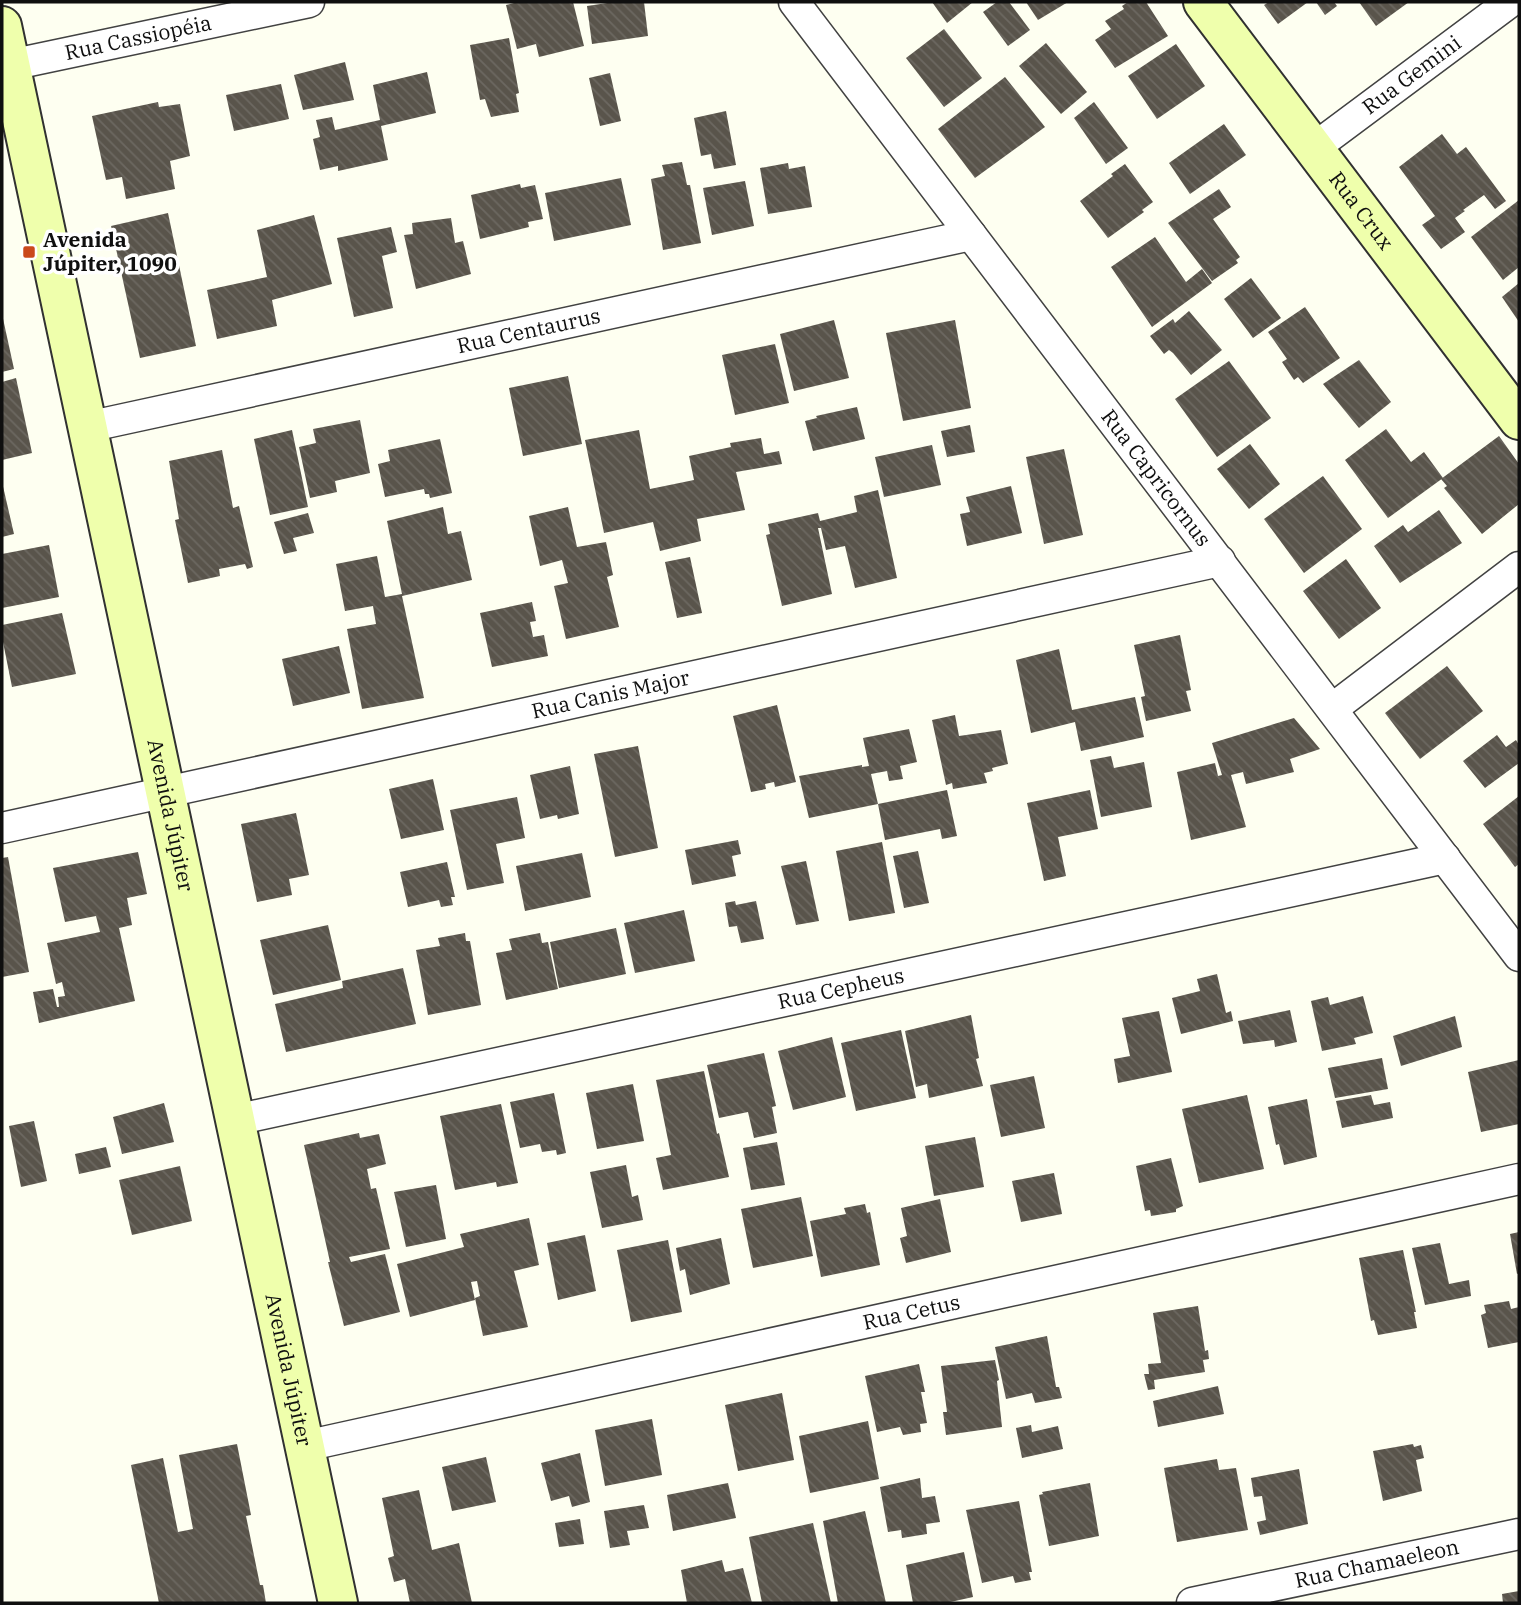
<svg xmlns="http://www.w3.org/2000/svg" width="1521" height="1605" font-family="'IBM Plex Serif',serif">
  <defs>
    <pattern id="building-back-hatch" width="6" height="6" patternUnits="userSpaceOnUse" patternTransform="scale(1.75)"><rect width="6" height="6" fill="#59544b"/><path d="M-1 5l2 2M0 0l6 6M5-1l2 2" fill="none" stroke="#6c6861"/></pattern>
  </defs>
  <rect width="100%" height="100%" fill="#fefff1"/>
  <g fill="url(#building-back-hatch)">
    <path d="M518,2H573L584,46L539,57L536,44L517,49L506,5Z"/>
    <path d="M614,2H644L648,36L592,44L587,6Z"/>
    <path d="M932,2H973L947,23Z"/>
    <path d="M997,2H1009L1030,30L1008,46L983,12Z"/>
    <path d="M1026,2H1068L1038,20Z"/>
    <path d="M1128,2H1146L1168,36L1115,68L1095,40L1111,29L1105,21L1124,9L1122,6Z"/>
    <path d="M1269,2H1308L1278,24L1264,5Z"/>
    <path d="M1316,2H1334L1337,6L1325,15Z"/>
    <path d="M1359,2H1409L1376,26Z"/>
    <path d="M944,29L982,78L944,107L906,58Z"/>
    <path d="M509,38L519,93L516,94L519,112L491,117L485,99L480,100L470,45Z"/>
    <path d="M1046,43L1087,92L1061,114L1019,66Z"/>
    <path d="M1176,44L1205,86L1157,119L1128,76Z"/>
    <path d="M345,62L354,100L303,110L294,75Z"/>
    <path d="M427,72L436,113L381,126L388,160L338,171V166L320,170L313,139L320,137L316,120L332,117L335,130L380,120L373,85Z"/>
    <path d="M610,73L621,121L600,126L589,78Z"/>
    <path d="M1005,77L1045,127L975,178L938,129Z"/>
    <path d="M281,84L289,119L234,131L226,95Z"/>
    <path d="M158,102L159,107L180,104L190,156L170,161L175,189L126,199L122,177L106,180L92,116Z"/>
    <path d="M1094,102L1128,148L1106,164L1074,118Z"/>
    <path d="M726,111L736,165L714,169L711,154L701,156L694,118Z"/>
    <path d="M1224,124L1246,155L1190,194L1169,163Z"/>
    <path d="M1442,134L1457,154L1466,147L1506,201L1495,209L1484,195L1463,210L1465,211L1455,218L1465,232L1441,249L1422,225L1435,216L1399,167Z"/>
    <path d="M682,162L687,185H690L701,243L663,250L651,179L665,176L662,165Z"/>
    <path d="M788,163L789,169L805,166L812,207L768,214L760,168Z"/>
    <path d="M1125,164L1153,202L1142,210L1144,212L1108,238L1080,201L1113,176L1111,174Z"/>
    <path d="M621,178L631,225L554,241L545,193Z"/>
    <path d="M745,181L754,226L712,235L703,188Z"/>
    <path d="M520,184L521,188L535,185L543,219L528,222L529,227L480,239L471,195Z"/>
    <path d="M1219,189L1231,207L1213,219L1240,257L1236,260L1238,263L1212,281L1168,223Z"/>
    <path d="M1519,200V267L1503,280L1471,237Z"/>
    <path d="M168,213L196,346L140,358L111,226Z"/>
    <path d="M314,215L332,284L272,300L277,326L217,339L207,290L267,277L257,230Z"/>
    <path d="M451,218L455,243L463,241L471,274L416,289L404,235L413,234L412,223Z"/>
    <path d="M391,227L397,252L382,256L393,308L354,317L337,238Z"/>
    <path d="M1155,237L1186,282L1202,269L1212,283L1152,327L1111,267Z"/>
    <path d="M1251,278L1281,318L1253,338L1224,299Z"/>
    <path d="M1519,283V322L1502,297Z"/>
    <path d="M1305,307L1340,358L1303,383L1298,377L1294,380L1282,362L1287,359L1268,332Z"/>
    <path d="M1189,311L1222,350L1191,375L1173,353L1169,350L1164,354L1150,336L1173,319L1175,323Z"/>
    <path d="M2,314L14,369L2,372Z"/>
    <path d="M834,320L849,378L794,391L780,334Z"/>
    <path d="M955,320L971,408L903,421L886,333Z"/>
    <path d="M775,344L789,403L735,415L722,355Z"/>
    <path d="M1359,360L1391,402L1359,428L1323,384Z"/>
    <path d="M1229,361L1271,418L1217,457L1175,399Z"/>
    <path d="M568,376L582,444L523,456L509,388Z"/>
    <path d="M16,378L32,453L2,460V382Z"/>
    <path d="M857,407L865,439L813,451L805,421L817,418L816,416Z"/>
    <path d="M360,420L370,473L335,481L337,492L310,498L299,447L316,443L313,429Z"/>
    <path d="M970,425L975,452L947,457L941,431Z"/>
    <path d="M1386,429L1411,462L1424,452L1443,478L1388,518L1345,460Z"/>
    <path d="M292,430L308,507L270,515L254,439Z"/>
    <path d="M639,430L650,489L694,480L689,456L731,447L730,443L761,438L764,454L779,451L782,464L736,472L745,510L697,519L701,541L660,551L653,522L604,533L585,440Z"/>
    <path d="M1499,436L1519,464V504L1482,534L1444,488L1447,486L1441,479Z"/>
    <path d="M440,439L452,493L430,498L429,494H425L424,489L385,497L378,464L390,461L388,450Z"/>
    <path d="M1250,444L1280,484L1249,509L1217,469Z"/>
    <path d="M932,445L941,485L884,497L875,457Z"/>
    <path d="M1064,449L1083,535L1044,544L1026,457Z"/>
    <path d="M222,450L233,508L239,506L253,567L247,569L245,564L219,569L220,576L188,583L175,520L179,519L169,461Z"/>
    <path d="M1323,476L1362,529L1304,573L1264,519Z"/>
    <path d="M2,482L14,534L2,537Z"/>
    <path d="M1011,486L1022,533L967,546L960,514L970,512L966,497Z"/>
    <path d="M878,490L897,578L855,588L845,546L826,550L821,528H818L832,594L782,606L766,535L770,534L768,524L818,513L820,521L857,512L854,496Z"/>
    <path d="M443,507L448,534L461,531L472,580L402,596L424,698L362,709L347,629L376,624L373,606L345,611L336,564L377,556L385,597L402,594L387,521Z"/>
    <path d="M568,507L577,547L606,542L613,575L607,577L619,627L566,639L554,586L568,583L562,560L540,566L529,516Z"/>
    <path d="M1439,510L1462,543L1400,583L1374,546L1403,525L1408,532Z"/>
    <path d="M308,513L314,533L293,538L297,551L284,554L274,522Z"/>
    <path d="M49,545L59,597L2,608V554Z"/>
    <path d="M690,557L702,613L677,618L665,562Z"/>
    <path d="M1346,559L1381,608L1339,639L1303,591Z"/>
    <path d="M532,602L536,621L530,622L533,637L544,635L548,656L492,667L480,613Z"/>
    <path d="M62,613L76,674L12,687L2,637V625Z"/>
    <path d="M1180,635L1191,690L1186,691L1191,711L1146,721L1141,697L1145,696L1134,645Z"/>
    <path d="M339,646L350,693L293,706L282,659Z"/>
    <path d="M1059,649L1072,710L1135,697L1144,737L1081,751L1075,722L1031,733L1016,660Z"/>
    <path d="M1447,666L1483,711L1420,759L1385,713Z"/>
    <path d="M777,705L796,782L775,787L774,782L765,784L766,789L751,792L733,716Z"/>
    <path d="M955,715L959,736L1001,730L1008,764L992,768L993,771L984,773L987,783L953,789L952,783L946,785L932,720Z"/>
    <path d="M1294,718L1320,749L1290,759L1294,772L1246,784L1243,772L1231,775L1246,827L1191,840L1177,772L1215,763L1218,776L1222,775L1212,743Z"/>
    <path d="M909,729L917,762L900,766L903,779L889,781L887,771L871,774L878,804L809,818L799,776L862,765V767L869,766L863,738Z"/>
    <path d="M1497,735L1506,747L1516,740L1519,745V763L1485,788L1463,761Z"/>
    <path d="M638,746L658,848L615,857L594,754Z"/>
    <path d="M1111,756L1114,768L1144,762L1152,807L1101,817L1090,760Z"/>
    <path d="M570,766L579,814L558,819L557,815L540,819L530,775Z"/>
    <path d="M433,779L444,830L401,839L389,789Z"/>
    <path d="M947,790L957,836L942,839L940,829L885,840L878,804Z"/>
    <path d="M1090,790L1098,829L1058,837L1066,876L1044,881L1027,803Z"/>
    <path d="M1519,796V864L1515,867L1483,824Z"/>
    <path d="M517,797L525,838L496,844L504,883L467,890L450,810Z"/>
    <path d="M296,813L309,875L289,879L292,895L257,902L241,824Z"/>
    <path d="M738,840L741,854L732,856L736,876L692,885L685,850Z"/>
    <path d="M882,842L895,913L849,921L836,851Z"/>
    <path d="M918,851L929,903L904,908L893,856Z"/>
    <path d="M138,852L147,894L127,898L132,925L119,928L135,1001L39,1023L33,992L53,989L57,1007H59L58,997L65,996L62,982L56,984L47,943L100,932L96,916L65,922L53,868Z"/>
    <path d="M582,853L591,897L525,911L516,866Z"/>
    <path d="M8,857L29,972L2,977V858Z"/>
    <path d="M806,861L819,921L796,925L781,866Z"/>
    <path d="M447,862L455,897H451L453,905L441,907L439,900L408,907L400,872Z"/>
    <path d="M735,901L736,905L756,901L764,939L741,943L737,926L729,927L725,903Z"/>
    <path d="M684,910L695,961L635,973L624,923Z"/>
    <path d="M328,925L341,980L273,995L260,940Z"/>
    <path d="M616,928L626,974L559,988L550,942Z"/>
    <path d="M465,933L466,941H470L481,1005L428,1015L416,950L440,946L438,938Z"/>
    <path d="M540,933L542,943L548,942L558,989L506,1000L496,953L512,950L509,939Z"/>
    <path d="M403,968L416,1024L286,1052L275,1004L343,988L342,981Z"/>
    <path d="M1217,974L1226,1013L1231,1011L1233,1021L1181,1034L1172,998L1200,991L1197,979Z"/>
    <path d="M1363,996L1373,1033L1354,1038L1356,1044L1322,1051L1311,1001L1328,997L1330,1005Z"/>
    <path d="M1290,1010L1297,1042L1275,1047L1274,1040L1243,1044L1238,1021Z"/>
    <path d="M1159,1011L1172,1072L1118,1083L1114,1059L1130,1056L1122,1018Z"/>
    <path d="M971,1015L979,1058L976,1059L983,1086L929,1098L927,1084L916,1087L905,1031Z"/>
    <path d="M1455,1016L1462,1047L1401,1066L1393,1036Z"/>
    <path d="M901,1030L916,1098L856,1111L841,1043Z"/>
    <path d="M832,1037L846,1097L793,1110L778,1051Z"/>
    <path d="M764,1053L776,1106L772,1107L777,1133L754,1138L748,1112L719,1118L707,1065Z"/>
    <path d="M1382,1058L1388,1089L1335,1098L1328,1068Z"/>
    <path d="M1519,1060V1124L1481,1132L1468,1072Z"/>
    <path d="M704,1071L717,1134L719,1133L729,1177L663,1190L656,1158L671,1155L656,1080Z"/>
    <path d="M1034,1076L1045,1128L1001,1137L990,1085Z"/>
    <path d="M633,1084L644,1141L597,1149L586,1093Z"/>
    <path d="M554,1093L566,1153L557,1155L556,1150L542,1152L540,1144L520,1148L510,1102Z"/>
    <path d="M1247,1095L1264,1169L1199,1183L1182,1109Z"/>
    <path d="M1371,1095L1374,1105L1390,1102L1393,1118L1342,1128L1336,1101Z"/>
    <path d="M1307,1099L1317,1157L1284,1165L1279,1144L1276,1145L1268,1107Z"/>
    <path d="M164,1103L174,1142L122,1154L113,1117Z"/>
    <path d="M501,1104L518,1183L497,1187L496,1182L455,1190L440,1116Z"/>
    <path d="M34,1121L47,1181L21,1187L9,1126Z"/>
    <path d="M359,1133L360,1138L379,1134L386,1164L367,1169L371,1189L376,1188L390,1249L349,1257L351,1262L385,1254L400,1312L344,1326L328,1262H330L304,1145Z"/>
    <path d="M975,1137L984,1187L934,1196L925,1146Z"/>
    <path d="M777,1142L785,1185L751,1190L743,1148Z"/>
    <path d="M106,1147L111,1167L79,1174L75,1154Z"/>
    <path d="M1171,1158L1183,1206L1176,1209V1212L1151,1216L1150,1210L1145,1211L1136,1166Z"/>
    <path d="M626,1165L632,1197L638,1195L643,1220L602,1228L590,1172Z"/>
    <path d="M180,1166L192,1221L132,1235L119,1180Z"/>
    <path d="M1054,1173L1062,1214L1021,1222L1012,1181Z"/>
    <path d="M436,1185L446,1239L406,1247L394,1192Z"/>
    <path d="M801,1197L813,1256L753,1268L741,1209Z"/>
    <path d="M940,1199L951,1252L906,1263L900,1238L907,1236L901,1208Z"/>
    <path d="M865,1204L867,1213L870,1212L880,1265L821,1277L810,1221L846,1214L844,1208Z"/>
    <path d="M529,1218L539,1265L514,1271L528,1327L483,1336L475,1298L480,1296L477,1281L471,1282L475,1300L410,1317L397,1264L464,1247L460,1234Z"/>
    <path d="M1519,1232V1273L1517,1274L1510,1234Z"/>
    <path d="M585,1235L596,1291L558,1300L547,1243Z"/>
    <path d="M721,1238L730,1284L690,1295L685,1269L680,1271L676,1248Z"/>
    <path d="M668,1240L682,1312L631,1322L617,1250Z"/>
    <path d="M1440,1243L1449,1284L1469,1280L1471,1296L1425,1305L1412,1248Z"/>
    <path d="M1403,1250L1416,1312H1414L1417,1328L1378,1335L1374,1320L1371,1321L1359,1258Z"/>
    <path d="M1509,1301L1511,1309L1519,1307V1342L1488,1348L1481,1315L1486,1313L1484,1305Z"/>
    <path d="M1198,1306L1205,1351L1208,1350L1209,1359L1203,1360L1205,1372L1154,1380L1155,1389L1148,1390L1144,1374H1149L1148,1364L1161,1363L1153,1313Z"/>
    <path d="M1047,1336L1056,1387H1059L1062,1398L1035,1403L1032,1393L1006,1399L995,1347Z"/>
    <path d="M995,1360L999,1380L997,1381L1002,1427L946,1435L943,1412H947L941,1366Z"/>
    <path d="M919,1364L925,1392H921L927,1423L920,1424L921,1432L903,1435L900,1427L877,1432L865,1376Z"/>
    <path d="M1218,1386L1224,1414L1158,1427L1153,1401Z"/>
    <path d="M782,1393L794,1460L738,1471L725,1405Z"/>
    <path d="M652,1419L662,1475L605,1486L595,1430Z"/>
    <path d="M868,1421L879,1479L810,1493L799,1436Z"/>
    <path d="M1031,1425L1032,1432L1058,1426L1063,1449L1022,1458L1016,1428Z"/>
    <path d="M237,1444L251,1515L246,1516L260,1585H263L266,1603H159L131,1465L163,1458L178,1532L193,1529L179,1455Z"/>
    <path d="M1413,1444L1414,1447L1421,1445L1424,1458L1416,1460L1422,1491L1383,1501L1373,1451Z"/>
    <path d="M580,1453L590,1502L572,1507L569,1496L551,1501L541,1463Z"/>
    <path d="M486,1457L496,1502L452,1511L442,1467Z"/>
    <path d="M1217,1459L1219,1470L1236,1468L1248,1530L1177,1542L1164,1468Z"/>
    <path d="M1299,1469L1308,1524L1260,1535L1257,1522L1266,1520L1262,1496L1254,1497L1251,1478Z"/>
    <path d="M920,1478L922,1498L935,1496L940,1522L926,1524L927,1534L902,1538L901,1530L888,1532L880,1487Z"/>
    <path d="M728,1483L736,1518L673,1531L667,1495Z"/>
    <path d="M1090,1483L1099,1536L1049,1546L1039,1495L1043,1494L1042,1492Z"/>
    <path d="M419,1490L432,1550L459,1543L472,1603H410L405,1579L394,1582L388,1558L394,1556L382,1498Z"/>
    <path d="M1019,1501L1032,1572H1029L1031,1580L1015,1583L1013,1576L982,1583L966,1510Z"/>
    <path d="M644,1505L649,1528L627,1531L630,1545L610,1548L604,1511Z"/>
    <path d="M865,1511L886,1603H838L823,1521Z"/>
    <path d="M580,1519L584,1544L559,1547L555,1523Z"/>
    <path d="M813,1523L831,1603H762L749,1537Z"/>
    <path d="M964,1552L973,1597L946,1603H913L906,1565Z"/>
    <path d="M722,1560L725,1572L743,1568L752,1603H687L681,1570Z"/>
    <path d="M1519,1591V1603H1503L1502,1594Z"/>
  </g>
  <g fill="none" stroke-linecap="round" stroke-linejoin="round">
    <g stroke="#424242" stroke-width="33">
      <g id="street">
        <path id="s1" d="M794,2L1519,956"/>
        <path id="s2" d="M10,65L309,2"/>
        <path id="s3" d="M1314,148L1510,2"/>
        <path id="s4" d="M87,427L971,235"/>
        <path d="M1332,709L1519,567"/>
        <path id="s5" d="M2,828L1220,561"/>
        <path id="s6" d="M235,1120L1445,858"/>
        <path id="s7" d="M305,1446L1519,1179"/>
        <path id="s8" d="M1192,1603L1519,1534"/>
      </g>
    </g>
    <g stroke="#313131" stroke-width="42">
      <g id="secondary">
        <path id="s9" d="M1203,2L1519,420"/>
        <path id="s10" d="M2,26L338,1603"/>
      </g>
    </g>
    <use href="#street" stroke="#fff" stroke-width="30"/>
    <use href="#secondary" stroke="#efffac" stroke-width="38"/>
  </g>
  <rect fill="#ca491c" stroke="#fff" stroke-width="2.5" x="22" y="245" width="14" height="14" rx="3.5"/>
  <g text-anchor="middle" stroke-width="7" stroke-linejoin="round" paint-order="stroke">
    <g font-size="21" fill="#0f0f0f" stroke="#fff">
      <text dy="7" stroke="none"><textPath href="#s2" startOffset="131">Rua Cassiopéia</textPath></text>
      <text dy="7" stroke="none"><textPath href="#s3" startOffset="122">Rua Gemini</textPath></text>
      <text dy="7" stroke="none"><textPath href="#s9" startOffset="262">Rua Crux</textPath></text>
      <text dy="7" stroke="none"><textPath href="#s4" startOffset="452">Rua Centaurus</textPath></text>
      <text dy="7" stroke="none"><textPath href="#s1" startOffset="598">Rua Capricornus</textPath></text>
      <text dy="7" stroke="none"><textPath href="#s5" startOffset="623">Rua Canis Major</textPath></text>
      <text dy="7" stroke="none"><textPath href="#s10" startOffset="807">Avenida Júpiter</textPath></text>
      <text dy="7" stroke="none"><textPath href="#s6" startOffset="620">Rua Cepheus</textPath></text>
      <text dy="7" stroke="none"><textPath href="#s7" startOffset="621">Rua Cetus</textPath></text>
      <text dy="7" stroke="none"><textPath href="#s10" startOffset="1374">Avenida Júpiter</textPath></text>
      <text dy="7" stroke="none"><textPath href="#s8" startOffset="189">Rua Chamaeleon</textPath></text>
    </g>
    <g font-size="21" font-weight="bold" fill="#0f0f0f" stroke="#fff" text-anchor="start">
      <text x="43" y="247">Avenida<tspan x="43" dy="24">Júpiter, 1090</tspan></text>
    </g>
  </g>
  <rect width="1521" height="1605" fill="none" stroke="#0f0f0f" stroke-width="7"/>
</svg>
